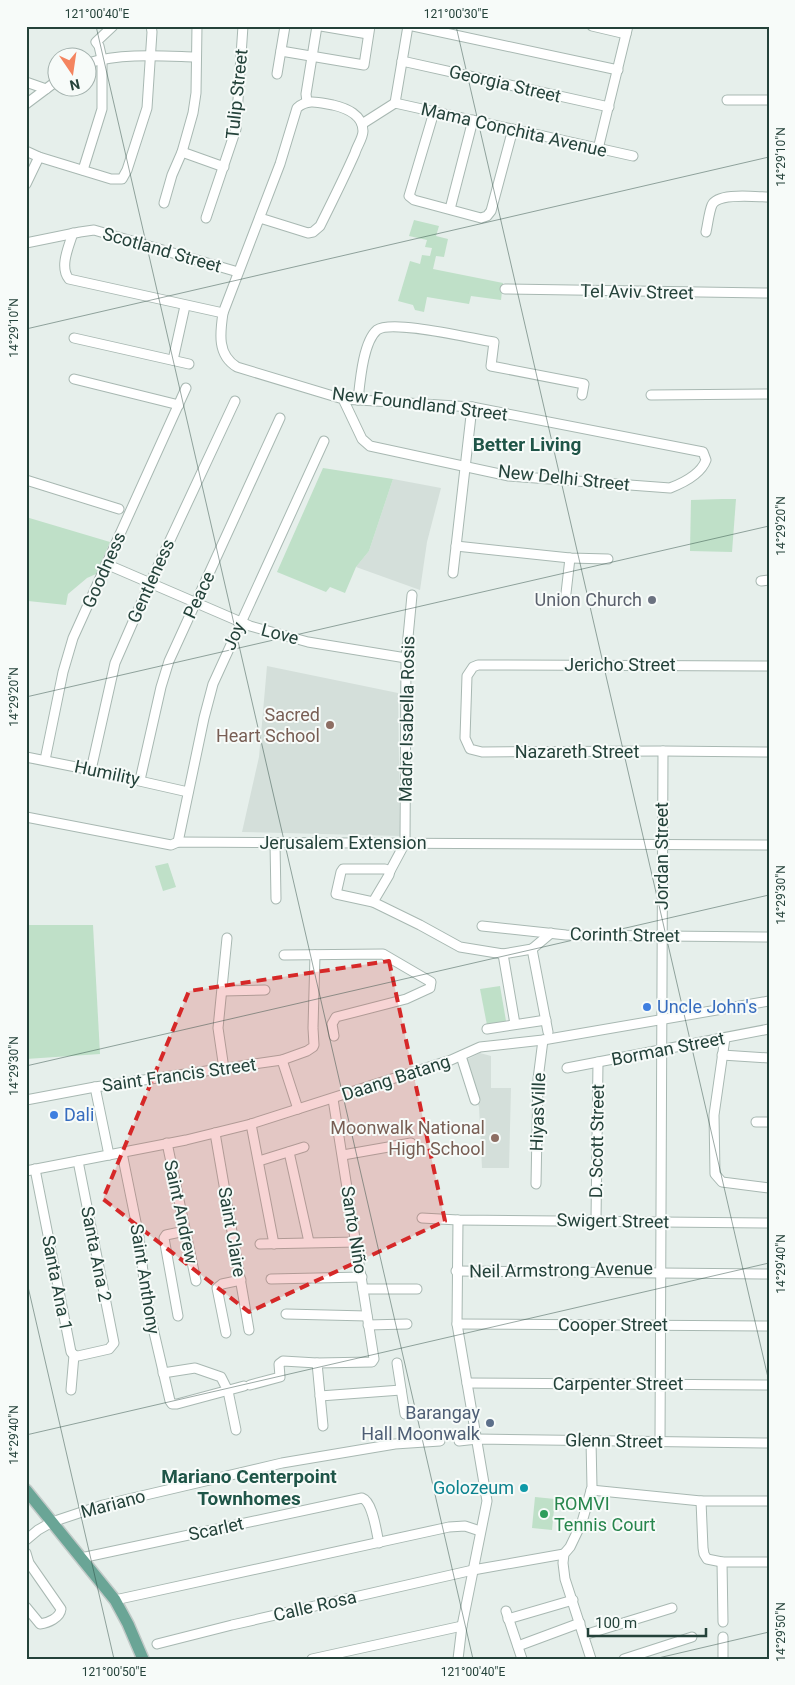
<svg xmlns="http://www.w3.org/2000/svg" width="795" height="1685" font-family="Roboto,sans-serif">
  <rect width="100%" height="100%" fill="#e6efeb"/>
  <g fill="#d4dfda">
    <path d="M393,479L441,488L427,542L420,590L356,567L369,551Z"/>
    <path d="M267,666L398,693L400,836L242,832L259,757Z"/>
    <path d="M480,1053L491,1056V1088H511L509,1168H482L479,1107L464,1061Z"/>
  </g>
  <g fill="#bfe0c8">
    <path d="M414,220L439,226L436,236L448,239L444,257L436,256L433,269L503,283L501,300L471,296L469,304L427,297L424,312L415,310L413,305L398,301L410,261L420,264L422,255L430,256L432,248L425,247L427,240L409,236Z"/>
    <path d="M323,468L393,479L369,551L356,567L345,593L330,587L326,592L277,572Z"/>
    <path d="M722,499H736L732,552L690,551L691,500Z"/>
    <path d="M26,517L110,542L96,574L87,578L68,594L66,605L28,601V608H26Z"/>
    <path d="M168,863L176,887L163,891L155,866Z"/>
    <path d="M26,925H93L100,1054L26,1059Z"/>
    <path d="M500,986L506,1021L487,1025L480,989Z"/>
    <path d="M535,1497L555,1499L552,1530L532,1528Z"/>
  </g>
  <g fill="none" stroke-linecap="round" stroke-linejoin="round">
    <g stroke="#a8b8b2" stroke-width="11">
      <g id="minor">
        <path d="M321,26L368,34"/>
        <path d="M413,26L618,70"/>
        <path d="M592,26L626,34"/>
        <path d="M281,51L364,65L370,26"/>
        <path d="M402,61L609,107"/>
        <path d="M88,63C123,53 160,56 196,57"/>
        <path d="M277,74L285,26"/>
        <path d="M26,82L46,89"/>
        <path d="M727,100H769"/>
        <path d="M307,102L306,94L317,26"/>
        <path d="M395,103L633,156"/>
        <path d="M395,103L408,26"/>
        <path d="M26,104L58,80"/>
        <path d="M434,112L409,196L414,200L481,218L487,216L491,211L513,129"/>
        <path d="M362,124L395,103"/>
        <path d="M598,149L628,26"/>
        <path d="M26,151L39,157L111,179H122L127,170L147,108L152,32L151,26"/>
        <path d="M182,152L224,167"/>
        <path d="M83,170L102,109V59L99,46L96,42L113,26"/>
        <path d="M26,184L39,157"/>
        <path d="M164,203L172,175L182,152L193,113L196,93L197,26"/>
        <path d="M450,209L473,120"/>
        <path d="M206,218L236,129L243,26"/>
        <path d="M260,218L308,233L313,232L320,226C332,202 344,178 355,153C357,146 363,138 363,131C363,115 346,108 333,105C320,103 308,98 297,108L280,164L223,313C220,333 217,355 237,367L343,399L472,407L703,452L706,460C701,474 683,483 670,488L509,476L370,446L362,439L343,399"/>
        <path d="M706,232C708,223 709,212 712,205C718,192 756,197 769,197"/>
        <path d="M73,233C69,246 59,267 69,279L223,313"/>
        <path d="M26,243L80,232L94,230L238,272"/>
        <path d="M505,289L769,293"/>
        <path d="M74,338L189,364"/>
        <path d="M173,360L185,306"/>
        <path d="M74,379L179,405"/>
        <path d="M651,395L769,394"/>
        <path d="M358,400C360,382 363,342 377,330C392,319 473,339 494,342L491,366L584,384L582,395"/>
        <path d="M26,480L119,509"/>
        <path d="M456,546L570,558L608,559"/>
        <path d="M106,564L250,626L308,642L406,658"/>
        <path d="M453,573L472,407"/>
        <path d="M761,581L769,580"/>
        <path d="M565,602L570,558"/>
        <path d="M769,666L478,665L473,667L467,676L465,738L470,749L482,752L663,751L769,752"/>
        <path d="M26,757L91,770L188,792"/>
        <path d="M45,760L63,672L73,638L186,388"/>
        <path d="M91,770L115,663L150,583L235,401"/>
        <path d="M140,780L161,687L169,661L280,418"/>
        <path d="M26,817L171,845L178,842L769,845"/>
        <path d="M178,842L204,718L213,684L324,441"/>
        <path d="M275,843L276,899"/>
        <path d="M390,871L385,869H343L341,872L336,894L373,902L420,925L460,947L503,954L532,949"/>
        <path d="M373,902L389,875L390,871L405,843L406,658L412,595"/>
        <path d="M482,926L566,935L769,937"/>
        <path d="M532,949L548,1032"/>
        <path d="M532,949L551,933"/>
        <path d="M503,954L515,1024"/>
        <path d="M284,955L383,954L431,982L430,988L406,999L336,1017L332,1024L334,1036"/>
        <path d="M223,991L265,990"/>
        <path d="M487,1029L546,1020"/>
        <path d="M725,1038L714,1115L715,1174L722,1182L769,1188"/>
        <path d="M722,1055L769,1058"/>
        <path d="M461,1056L475,1100"/>
        <path d="M282,1060L298,1109"/>
        <path d="M567,1068L769,1029"/>
        <path d="M224,1069L218,1028L227,938"/>
        <path d="M95,1087L109,1155"/>
        <path d="M26,1100L95,1087L282,1060L307,1051L313,1047L314,1045L313,1028L315,955"/>
        <path d="M756,1122H769"/>
        <path d="M251,1124L274,1244"/>
        <path d="M215,1133L249,1330"/>
        <path d="M167,1143L196,1281"/>
        <path d="M289,1152L309,1242"/>
        <path d="M122,1153L139,1237L146,1298L170,1401L172,1404H177L244,1386"/>
        <path d="M343,1155L411,1143"/>
        <path d="M259,1161L304,1147"/>
        <path d="M35,1169L71,1352L74,1355L78,1356L109,1349L114,1343L78,1161"/>
        <path d="M26,1171L186,1140L251,1124L451,1060L480,1047L543,1040L769,1001"/>
        <path d="M536,1184L538,1079L543,1040"/>
        <path d="M422,1218L458,1220L769,1223"/>
        <path d="M458,1220L457,1324L487,1501L462,1626L458,1659"/>
        <path d="M596,1220L598,1062"/>
        <path d="M260,1244L357,1242"/>
        <path d="M456,1271L769,1274"/>
        <path d="M271,1279L362,1277"/>
        <path d="M363,1289H417"/>
        <path d="M286,1314L367,1316"/>
        <path d="M178,1316L164,1238L166,1235L185,1231"/>
        <path d="M457,1324L769,1326"/>
        <path d="M368,1325L407,1324"/>
        <path d="M226,1333L217,1288L222,1284L241,1280"/>
        <path d="M317,1363L323,1426"/>
        <path d="M397,1363L405,1414"/>
        <path d="M163,1373L195,1368L221,1377L228,1391L236,1430"/>
        <path d="M467,1383L769,1385"/>
        <path d="M250,1385L280,1377L279,1364L283,1361L317,1363L372,1362L374,1359L333,1099"/>
        <path d="M71,1390L74,1355"/>
        <path d="M320,1396L401,1390"/>
        <path d="M459,1441L477,1439L769,1443"/>
        <path d="M591,1441L592,1487L582,1522L570,1547L564,1554L563,1563L565,1579L591,1659"/>
        <path d="M660,1442L663,751"/>
        <path d="M591,1490L701,1501H769"/>
        <path d="M701,1501L703,1548L704,1554L707,1559L722,1562H769"/>
        <path d="M26,1540L38,1530L52,1522L103,1505L282,1463L395,1444L440,1441"/>
        <path d="M26,1553L29,1563L61,1609C60,1618 48,1623 40,1624L26,1607"/>
        <path d="M81,1558L362,1498C373,1502 376,1531 379,1543"/>
        <path d="M722,1562L723,1622"/>
        <path d="M115,1600L449,1527L465,1526L480,1531"/>
        <path d="M506,1611L522,1659"/>
        <path d="M508,1619L573,1600"/>
        <path d="M584,1635L672,1608"/>
        <path d="M723,1637V1659"/>
        <path d="M157,1644L232,1625L473,1570L564,1554"/>
        <path d="M518,1646L580,1623"/>
        <path d="M312,1659L462,1626"/>
        <path d="M624,1659L692,1637"/>
      </g>
    </g>
    <g stroke="#c2cac8" stroke-width="14">
      <path id="major" d="M26,1490L115,1600L128,1624L143,1659"/>
    </g>
    <use href="#minor" stroke="#fff" stroke-width="9"/>
    <use href="#major" stroke="#6aa596" stroke-width="11"/>
  </g>
  <path fill="#d62828" fill-opacity="0.2" stroke="#d62828" stroke-width="4" stroke-dasharray="10 6" stroke-linejoin="round" d="M389,961L445,1221L249,1312L103,1199L189,991Z"/>
  <path fill="none" stroke="#24423a" stroke-width="1" stroke-opacity="0.45" d="M96,26L473,1659M456,26L769,1382M26,329L769,157M26,697L769,526M26,1066L769,895M26,1278L114,1659M26,1435L769,1263M654,1659L769,1632"/>
  <circle fill="#6b7280" stroke="#f7fbf9" stroke-width="2" cx="652" cy="600" r="5"/>
  <g fill="#8d6e63" stroke="#f7fbf9" stroke-width="2">
    <circle cx="330" cy="725" r="5"/>
    <circle cx="495" cy="1138" r="5"/>
  </g>
  <g fill="#3f7fe0" stroke="#f7fbf9" stroke-width="2">
    <circle cx="647" cy="1007" r="5"/>
    <circle cx="54" cy="1115" r="5"/>
  </g>
  <circle fill="#5c6f8a" stroke="#f7fbf9" stroke-width="2" cx="490" cy="1423" r="5"/>
  <circle fill="#0f9aa8" stroke="#f7fbf9" stroke-width="2" cx="524" cy="1488" r="5"/>
  <circle fill="#2e9e5b" stroke="#f7fbf9" stroke-width="2" cx="544" cy="1514" r="5"/>
  <g text-anchor="middle" stroke-width="4" stroke-linejoin="round" paint-order="stroke">
    <g font-size="18" fill="#24423a" stroke="#f7fbf9">
      <text transform="translate(505 84) rotate(13)" y="6">Georgia Street</text>
      <text transform="translate(237 94) rotate(-84)" y="6">Tulip Street</text>
      <text transform="translate(514 130) rotate(13)" y="6">Mama Conchita Avenue</text>
      <text transform="translate(162 250) rotate(16)" y="6">Scotland Street</text>
      <text transform="translate(637 292) rotate(1)" y="6">Tel Aviv Street</text>
      <text transform="translate(420 404) rotate(7)" y="6">New Foundland Street</text>
      <text transform="translate(564 478) rotate(6)" y="6">New Delhi Street</text>
      <text transform="translate(104 570) rotate(-66)" y="6">Goodness</text>
      <text transform="translate(151 581) rotate(-66)" y="6">Gentleness</text>
      <text transform="translate(199 595) rotate(-65)" y="6">Peace</text>
      <text transform="translate(280 634) rotate(15)" y="6">Love</text>
      <text transform="translate(234 636) rotate(-66)" y="6">Joy</text>
      <text x="620" y="671">Jericho Street</text>
      <text transform="translate(407 719) rotate(-89)" y="6">Madre Isabella Rosis</text>
      <text x="577" y="758">Nazareth Street</text>
      <text transform="translate(107 773) rotate(12)" y="6">Humility</text>
      <text x="343" y="849">Jerusalem Extension</text>
      <text transform="translate(662 856) rotate(-90)" y="6">Jordan Street</text>
      <text transform="translate(625 935) rotate(1)" y="6">Corinth Street</text>
      <text transform="translate(668 1049) rotate(-11)" y="6">Borman Street</text>
      <text transform="translate(179 1075) rotate(-8)" y="6">Saint Francis Street</text>
      <text transform="translate(396 1078) rotate(-18)" y="6">Daang Batang</text>
      <text transform="translate(538 1112) rotate(-88)" y="6">HiyasVille</text>
      <text transform="translate(597 1141) rotate(-89)" y="6">D. Scott Street</text>
      <text transform="translate(181 1212) rotate(78)" y="6">Saint Andrew</text>
      <text transform="translate(613 1221) rotate(1)" y="6">Swigert Street</text>
      <text transform="translate(354 1230) rotate(81)" y="6">Santo Niño</text>
      <text transform="translate(232 1232) rotate(80)" y="6">Saint Claire</text>
      <text transform="translate(96 1254) rotate(79)" y="6">Santa Ana 2</text>
      <text transform="translate(561 1270) rotate(-1)" y="6">Neil Armstrong Avenue</text>
      <text transform="translate(145 1279) rotate(81)" y="6">Saint Anthony</text>
      <text transform="translate(57 1283) rotate(79)" y="6">Santa Ana 1</text>
      <text x="613" y="1331">Cooper Street</text>
      <text x="618" y="1390">Carpenter Street</text>
      <text transform="translate(614 1441) rotate(1)" y="6">Glenn Street</text>
      <text transform="translate(113 1504) rotate(-15)" y="6">Mariano</text>
      <text transform="translate(216 1529) rotate(-12)" y="6">Scarlet</text>
      <text transform="translate(315 1606) rotate(-13)" y="6">Calle Rosa</text>
    </g>
    <g font-size="18" fill="#5b616d" stroke="#f7fbf9" text-anchor="end">
      <text x="642" y="606">Union Church</text>
    </g>
    <g font-size="18" fill="#785e54" stroke="#f7fbf9" text-anchor="end">
      <text x="320" y="721">Sacred<tspan x="320" dy="21">Heart School</tspan></text>
      <text x="485" y="1134">Moonwalk National<tspan x="485" dy="21">High School</tspan></text>
    </g>
    <g font-size="18" fill="#366cbe" stroke="#f7fbf9" text-anchor="start">
      <text x="657" y="1013">Uncle John's</text>
      <text x="64" y="1121">Dali</text>
    </g>
    <g font-size="18" fill="#4e5e75" stroke="#f7fbf9" text-anchor="end">
      <text x="480" y="1419">Barangay<tspan x="480" dy="21">Hall Moonwalk</tspan></text>
    </g>
    <g font-size="18" fill="#0d838f" stroke="#f7fbf9" text-anchor="end">
      <text x="514" y="1494">Golozeum</text>
    </g>
    <g font-size="18" fill="#27864d" stroke="#f7fbf9" text-anchor="start">
      <text x="554" y="1510">ROMVI<tspan x="554" dy="21">Tennis Court</tspan></text>
    </g>
    <g font-size="19" font-weight="bold" fill="#1f5548" stroke="#f7fbf9">
      <text x="527" y="451">Better Living</text>
      <text x="249" y="1483">Mariano Centerpoint<tspan x="249" dy="22">Townhomes</tspan></text>
    </g>
  </g>
  <rect width="795" height="1685" fill="none" stroke="#f7fbf9" stroke-width="55"/>
  <g transform="translate(72 72) rotate(167)"><circle r="24" fill="#f7fbf9" stroke="#a3b1ad"/>
  <path d="M0-4L9 19L0 12L-9 19Z" fill="#f4845f"/>
  <text y="-8" font-size="14" font-weight="bold" text-anchor="middle" fill="#24423a">N</text>
  </g>
  <path d="M588 1628v8h118v-8" fill="none" stroke="#24423a" stroke-width="2.5"/>
  <text x="595" y="1628" font-size="15" fill="#24423a" stroke="#f7fbf9" stroke-width="4" paint-order="stroke">100 m</text>
  <rect x="28" y="28" width="740" height="1630" fill="none" stroke="#24423a" stroke-width="2"/>
  <g font-size="12" text-anchor="middle" fill="#24423a">
    <text x="97" y="18">121°00'40"E</text>
    <text x="456" y="18">121°00'30"E</text>
    <text transform="translate(781 157) rotate(-90)" y="4">14°29'10"N</text>
    <text transform="translate(14 328) rotate(-90)" y="4">14°29'10"N</text>
    <text transform="translate(781 526) rotate(-90)" y="4">14°29'20"N</text>
    <text transform="translate(14 697) rotate(-90)" y="4">14°29'20"N</text>
    <text transform="translate(781 895) rotate(-90)" y="4">14°29'30"N</text>
    <text transform="translate(14 1066) rotate(-90)" y="4">14°29'30"N</text>
    <text transform="translate(781 1264) rotate(-90)" y="4">14°29'40"N</text>
    <text transform="translate(14 1435) rotate(-90)" y="4">14°29'40"N</text>
    <text transform="translate(781 1632) rotate(-90)" y="4">14°29'50"N</text>
    <text x="114" y="1676">121°00'50"E</text>
    <text x="473" y="1676">121°00'40"E</text>
  </g>
</svg>
